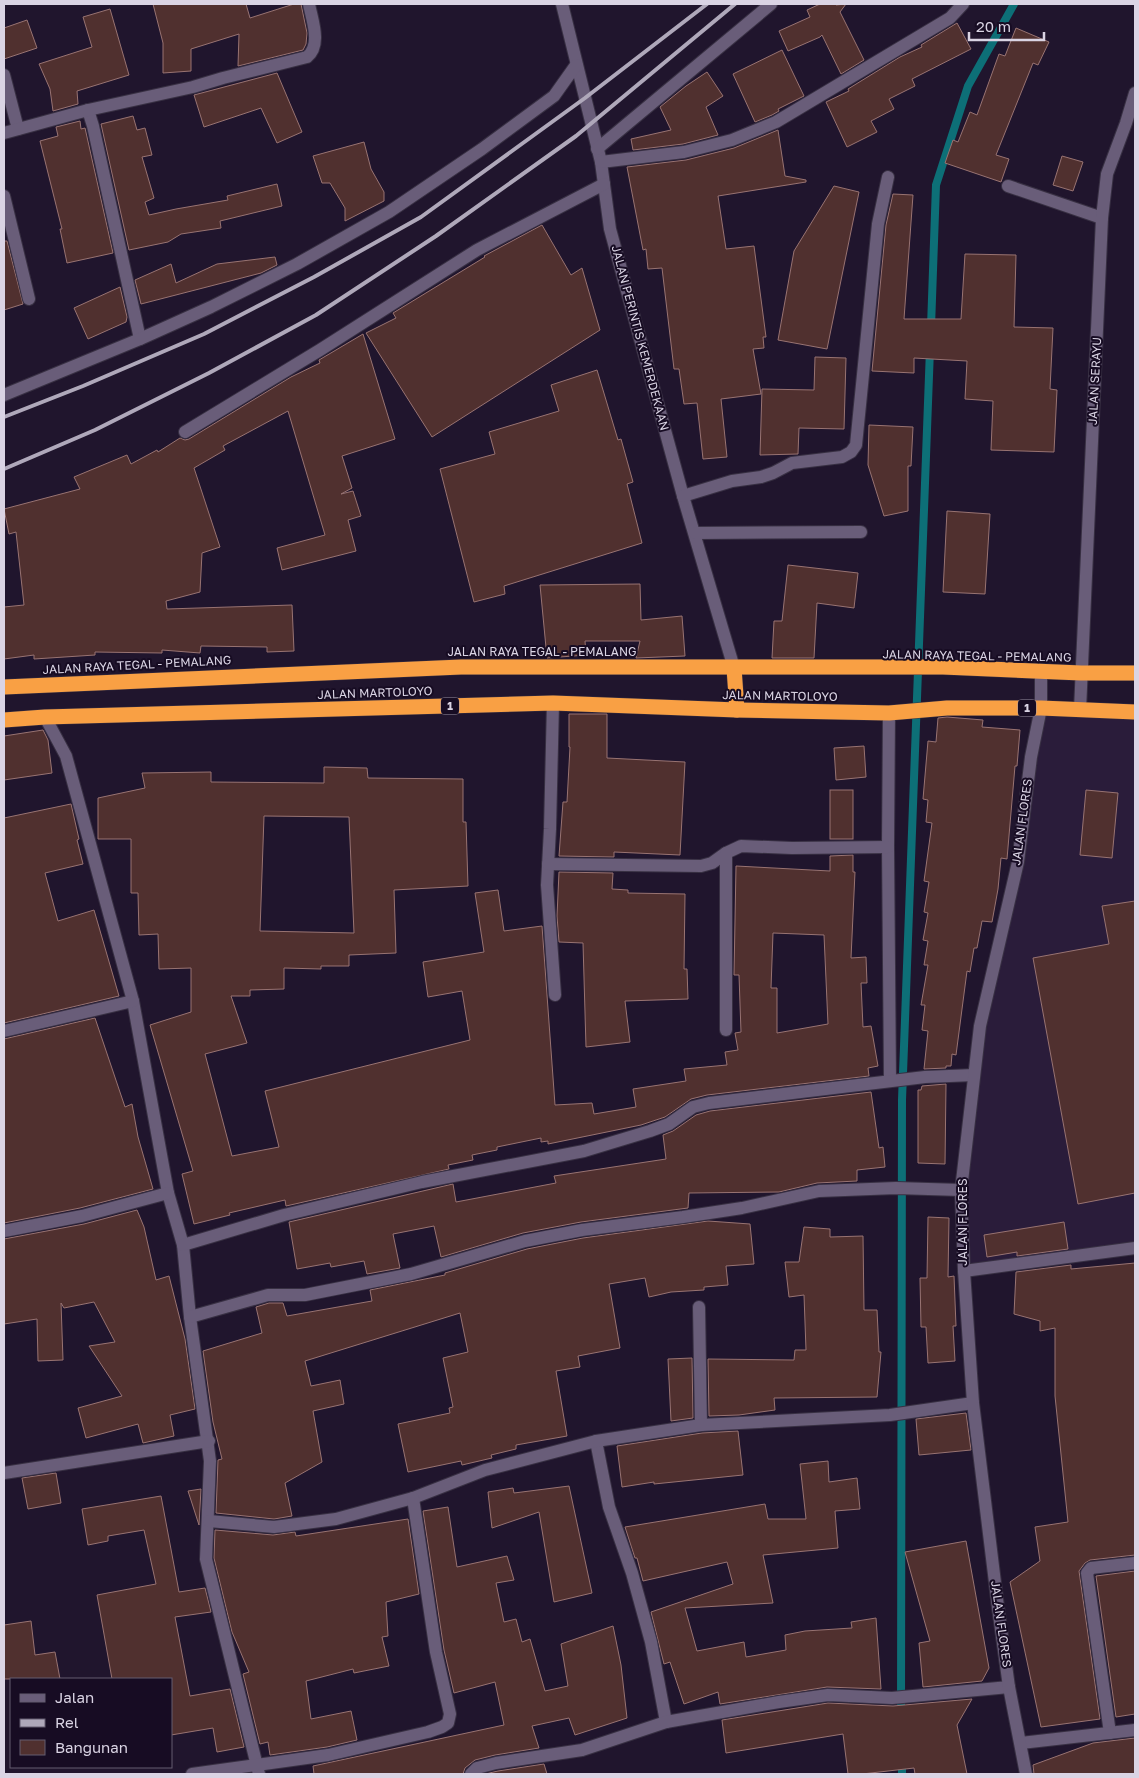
<svg xmlns="http://www.w3.org/2000/svg" width="1139" height="1778" font-family="'Golos Text',sans-serif">
  <rect width="100%" height="100%" fill="#20152d"/>
  <path fill="#2a1c3a" d="M1041,708L1135,711V1248L964,1271L961,1190L974,1075L1018,862Z"/>
  <g fill="none" stroke-linecap="round" stroke-linejoin="round">
    <g stroke="#0d6f77" stroke-width="8">
      <path d="M931,327L936,185L968,86L1014,4"/>
      <path d="M901,1714L902,1100L930,349"/>
      <path d="M902,1761V1774"/>
    </g>
  </g>
  <g fill="#50302f" stroke="#987372" fill-rule="evenodd">
    <path d="M153,4H246L250,18L294,4H301L307,33L306,44L303,50L238,66L239,34L191,49V71L163,73V43Z"/>
    <path d="M820,4H835L836,5L846,4L840,12L864,60L841,74L822,35L820,37L788,51L779,31L810,17L807,10Z"/>
    <path d="M110,9L129,75L77,91L78,104L53,111L50,89L39,64L92,47L83,17Z"/>
    <path d="M27,20L37,48L4,59V28Z"/>
    <path d="M957,23L971,49L912,79L915,86L889,99L894,109L871,121L877,132L847,147L826,102L849,91L848,89L900,57L922,47L921,45Z"/>
    <path d="M1016,28L1049,42L1038,65L1033,63L996,155L1009,159L1001,182L945,163L953,140L958,142L970,112L977,115L999,54L1005,56Z"/>
    <path d="M782,50L804,96L778,109L779,111L772,115L755,122L733,74Z"/>
    <path d="M707,72L723,96L706,107L718,135L683,144L633,150L631,139L671,130L660,107L686,86Z"/>
    <path d="M277,73L302,132L277,143L261,108L204,127L194,95Z"/>
    <path d="M133,116L137,130L145,128L152,155L142,157L154,198L145,202L149,215L176,209L228,200L227,196L277,184L282,206L220,221L221,228L181,234L168,242L129,250L101,124Z"/>
    <path d="M80,121L81,129L85,128L113,253L67,263L60,229H62L40,141L58,136L56,127Z"/>
    <path d="M778,130L785,176L806,180V182L718,196L726,249L754,246L766,337H763L764,348L753,349L761,394L721,399L727,457L703,459L697,403L684,404L679,369H674L662,268L648,269L646,249L643,250L627,167L686,160L734,148Z"/>
    <path d="M364,142L371,169L384,192V201L345,221V208L330,183H322L313,156Z"/>
    <path d="M1062,156L1083,162L1073,191L1053,185Z"/>
    <path d="M834,186L859,192L827,349L778,340L794,251Z"/>
    <path d="M893,194L913,195L904,319H961L965,254L1016,255L1014,327L1053,328L1050,389L1057,390L1054,452L991,450L993,401L965,399L967,361L914,358V373L872,371L886,225Z"/>
    <path d="M542,225L571,275L582,268L600,330L432,437L366,333L396,318L393,313L485,257L484,256Z"/>
    <path d="M4,241H7L23,304L4,310Z"/>
    <path d="M275,257L277,265L261,273L141,304L135,280L171,264L176,283L217,264Z"/>
    <path d="M120,287L127,317L126,322L88,339L74,308Z"/>
    <path d="M363,334L395,439L342,456L352,488L341,494L353,491L361,516L348,520L356,551L282,570L277,548L325,535L288,411L223,446L225,450L194,468L220,547L202,553L200,592L166,601L167,609L292,605L294,651L267,652V647L201,646L200,653L162,650V653L95,652V655L34,659V655L4,659V607L24,605L16,532L9,534L4,509L80,489L74,477L127,455L131,464L157,450L158,452L180,438L185,440L189,439L291,377L320,363L319,360Z"/>
    <path d="M815,357L846,358L844,429L799,428L798,454L760,455L762,389L814,390Z"/>
    <path d="M597,370L618,440L621,439L633,482L627,484L642,543L504,586L505,594L474,602L440,469L495,454L489,432L559,411L551,385Z"/>
    <path d="M869,425L913,427L911,466H908V511L884,516L868,465Z"/>
    <path d="M947,511L990,514L985,594L943,592Z"/>
    <path d="M788,565L858,573L854,608L817,603L814,658H772L774,621H782Z"/>
    <path d="M640,584L641,620L682,616L685,656L636,658L640,641H585L586,655L547,658L540,585Z"/>
    <path d="M569,714H607V758L685,762L680,855L614,852V857L559,856L563,802H567L570,747H569Z"/>
    <path d="M947,717L983,720L982,727L1020,730L1017,766H1015L1007,859L1001,858L998,889L992,922L982,921L977,948H974L970,972L967,971L956,1055L952,1054L951,1066H946V1068L924,1069L928,1031L922,1030L925,1005H921L928,965H924L928,941L923,940L928,913L924,912L929,882L924,881L932,823L926,822L928,800L923,799L928,741L936,742L938,718Z"/>
    <path d="M43,730L48,740L52,773L4,780V736Z"/>
    <path d="M864,746L866,777L836,780L834,748Z"/>
    <path d="M324,767L367,768L368,778L463,779V822H466L468,886L394,890L396,953L349,955V966H321V969L284,968V989L250,990V996H231L247,1043L205,1054L232,1156L279,1147L265,1091L470,1040L462,991L428,997L423,962L484,952L475,893L498,890L504,931L542,926L555,1105L592,1103L594,1114L636,1107L633,1089L686,1081L684,1069L727,1065L725,1052L738,1050L735,1033L741,1032L739,975H734L736,866L830,871V856L853,855V872H855L851,958L866,957L867,983H861L863,1027L871,1026L878,1066L868,1068L869,1076L707,1095L691,1099L665,1117L641,1125L548,1144V1141L541,1142V1138L497,1147V1150L472,1155L473,1160L448,1165L449,1169L286,1206L285,1200L229,1213L230,1215L194,1224L182,1174L193,1171L150,1025L191,1012V968L159,969L158,934L139,935L138,893H131V839H98V798L145,788L142,773L211,772V782L324,783ZM264,816L349,817L354,933L260,931ZM773,933L824,935L828,1024L777,1033V988H771Z"/>
    <rect x="830" y="790" width="23" height="49"/>
    <path d="M1086,790L1118,793L1112,858L1080,855Z"/>
    <path d="M71,804L79,839L77,840L83,864L45,873L58,921L94,910L119,996L4,1023V818Z"/>
    <path d="M559,872L613,873L612,889L628,890V893L685,894L684,969H687L688,999L625,1001L630,1042L586,1047L583,943L559,942L557,916Z"/>
    <path d="M1135,901V1193L1078,1204L1033,958L1109,944L1102,906Z"/>
    <path d="M95,1018L125,1107L132,1104L138,1137L153,1189L80,1208L4,1223V1039Z"/>
    <path d="M946,1084L945,1164L918,1163V1090H921L922,1086Z"/>
    <path d="M871,1092L879,1148L883,1147L885,1167L857,1170V1181L817,1183L779,1192L689,1193L688,1208L581,1222L523,1233L441,1257L434,1226L393,1234L400,1268L367,1274L364,1261L331,1267L330,1263L297,1269L289,1222L453,1184L456,1202L556,1183L554,1176L666,1159L663,1135L673,1131L696,1115L710,1111Z"/>
    <path d="M137,1210L144,1227L156,1280L169,1276L185,1339L195,1409L170,1415L174,1436L143,1443L138,1424L86,1438L78,1408L122,1396L89,1346L115,1342L94,1302L64,1308L61,1303L63,1360L38,1361L37,1319L4,1324V1239L84,1224Z"/>
    <path d="M928,1217L949,1218L948,1277L954,1276L956,1326H953L955,1361L928,1363L926,1327H921L920,1278H927Z"/>
    <path d="M708,1221L750,1224L754,1264L726,1266L728,1285L704,1287V1290L671,1292L649,1297L645,1278L609,1284L620,1348L578,1356L580,1367L556,1371L567,1436L516,1445V1449L491,1455L492,1458L462,1465L461,1461L408,1472L398,1424L450,1413L449,1408L453,1407L443,1358L468,1352L460,1313L305,1361L311,1386L340,1380L344,1404L313,1411L322,1462L285,1483L292,1516L274,1519L216,1513L218,1460L222,1459L213,1422L203,1351L262,1333L256,1307L269,1303H283L287,1316L372,1301L370,1290L445,1275V1273L527,1249L583,1238Z"/>
    <path d="M1064,1222L1068,1249L1017,1256V1252L987,1257L984,1235Z"/>
    <path d="M804,1227L830,1229V1237L863,1236L864,1310H877L879,1352H881L877,1397L774,1398L775,1410L739,1415L709,1416L708,1359L794,1360L795,1350H806L804,1295L789,1297L785,1262H799Z"/>
    <path d="M1135,1263V1555L1090,1560L1085,1563L1079,1571L1100,1719L1041,1727L1010,1582L1040,1561L1035,1527L1068,1522L1055,1396V1328L1040,1331V1321L1014,1314L1016,1272L1071,1265V1269Z"/>
    <path d="M692,1358L693,1418L671,1421L668,1359Z"/>
    <path d="M966,1413L971,1450L919,1455L916,1419Z"/>
    <path d="M738,1431L743,1475L654,1484V1482L622,1487L617,1446L702,1433Z"/>
    <path d="M828,1461L829,1482L857,1478L860,1509L835,1511L838,1548L763,1555L773,1603L685,1608L697,1651L744,1642L746,1657L786,1650L785,1635L805,1631L852,1628L851,1622L876,1618L881,1689L827,1687L720,1704L718,1692L684,1704L670,1662L664,1664L651,1612L733,1584L727,1562L643,1581L637,1558H635L625,1527L765,1504L768,1519H806L800,1464Z"/>
    <path d="M56,1473L61,1503L28,1509L22,1478Z"/>
    <path d="M569,1486L592,1593L554,1602L539,1512L492,1528L488,1492L513,1488L514,1493Z"/>
    <path d="M201,1489L199,1525L188,1491Z"/>
    <path d="M161,1496L179,1592L205,1588L211,1612L175,1617L190,1696L230,1689L244,1747L217,1752L213,1728L171,1735V1679H112L97,1595L156,1584L144,1530L108,1536V1541L88,1545L82,1509Z"/>
    <path d="M448,1507L457,1567L507,1556L514,1580L496,1583L504,1622L516,1619L522,1642L530,1639L545,1691L568,1686L561,1644L613,1626L621,1665L627,1718L575,1735L569,1718L532,1726L539,1748L495,1755L475,1760L465,1768L463,1774H314L313,1766L504,1725L495,1682L454,1693L444,1650L423,1511Z"/>
    <path d="M408,1519L419,1594L386,1602L388,1636L382,1637L389,1666L354,1673L353,1669L306,1681L311,1719L351,1711L357,1740L327,1747L270,1755L268,1742L260,1744L243,1674L249,1672L232,1632L214,1558L215,1530L273,1535L295,1532L296,1536Z"/>
    <path d="M966,1541L989,1668L982,1681L923,1687L919,1643L930,1641L905,1552Z"/>
    <path d="M1135,1571V1714L1116,1717L1096,1576Z"/>
    <path d="M31,1621L35,1655L55,1652L60,1679H4V1625Z"/>
    <path d="M972,1699L957,1725L967,1774H915L914,1768L862,1774H848L843,1734L726,1753L722,1720L828,1703L893,1706Z"/>
    <path d="M1135,1738V1774H1034L1033,1765L1093,1743Z"/>
    <path d="M544,1764L547,1774H485L498,1771Z"/>
  </g>
  <g fill="none" stroke-linecap="round" stroke-linejoin="round">
    <g stroke="#383043" stroke-width="14">
      <g id="minor">
        <path d="M562,4L601,162L610,229L683,496L734,668"/>
        <path d="M4,75L18,129"/>
        <path d="M88,110L93,126L140,339"/>
        <path d="M4,133L88,110L193,87L223,78L307,57C322,45 312,20 309,4"/>
        <path d="M597,149L771,4"/>
        <path d="M601,162L684,152L732,140L776,122L950,18L963,4"/>
        <path d="M1008,186L1102,218"/>
        <path d="M4,196L29,299"/>
        <path d="M4,395L140,339L211,307L297,264L389,212L482,149L554,96L576,65"/>
        <path d="M185,432L320,350L477,250L604,184"/>
        <path d="M683,496L732,481L761,477L773,473L792,463L842,457L851,452L856,445L878,224L888,177"/>
        <path d="M695,533L861,532"/>
        <path d="M553,703L550,829L547,885L555,995"/>
        <path d="M1080,710L1102,218L1107,174L1126,123L1135,93"/>
        <path d="M889,713L888,847L890,1081"/>
        <path d="M45,717L66,756L133,1001L168,1193L183,1245L190,1317L210,1461L206,1559L259,1774"/>
        <path d="M548,864L701,866L712,863L726,853L741,846L792,848L888,847"/>
        <path d="M726,1030V853"/>
        <path d="M4,1031L133,1001"/>
        <path d="M4,1231L82,1216L168,1193"/>
        <path d="M183,1245L284,1215L422,1182L584,1151L650,1131L669,1124L693,1107L709,1103L925,1077L974,1075"/>
        <path d="M964,1271L1135,1248"/>
        <path d="M699,1307L701,1425"/>
        <path d="M190,1317L268,1295H305L411,1274L525,1241L582,1230L683,1217L742,1208L819,1191L896,1188L961,1190"/>
        <path d="M596,1441L609,1507L632,1573L651,1642L666,1722"/>
        <path d="M4,1473L209,1441"/>
        <path d="M209,1521L274,1527L336,1519L413,1498L485,1470L596,1441L701,1425L890,1415L973,1403"/>
        <path d="M1110,1733L1087,1573L1091,1568L1135,1563"/>
        <path d="M1021,1743L1135,1730"/>
        <path d="M192,1774L328,1755L428,1732L442,1727L448,1723L450,1714L436,1652L413,1498"/>
        <path d="M471,1774L477,1768L496,1763L582,1750L666,1722L779,1702L828,1695L892,1698L1009,1687"/>
        <path d="M1026,1774L1009,1687L998,1607L973,1403L964,1271L961,1190L980,1026L1018,862L1031,757L1041,708V672"/>
      </g>
    </g>
    <g stroke="#383043" stroke-width="16">
      <g id="highway">
        <path d="M734,668L737,710"/>
        <path d="M4,687L461,667H943L1081,673H1135"/>
        <path d="M4,720L45,717L553,703L737,710L889,713L947,708H1041L1135,712"/>
      </g>
    </g>
    <use href="#minor" stroke="#695d79" stroke-width="12"/>
    <use href="#highway" stroke="#f9a044" stroke-width="15"/>
    <g stroke="#afa8ba" stroke-width="4">
      <path d="M4,417L83,386L204,334L314,277L421,217L585,98L707,4"/>
      <path d="M4,469L95,430L209,373L316,315L436,236L576,136L735,4"/>
    </g>
  </g>
  <g text-anchor="middle" stroke-width="4" stroke-linejoin="round" paint-order="stroke">
    <g fill="#170c23" stroke="#a098aa" stroke-width="1">
      <rect x="441" y="697.5" width="18" height="17" rx="4"/>
      <rect x="1018" y="699.5" width="18" height="17" rx="4"/>
    </g>
    <g font-size="11" font-weight="bold" fill="#dad4e4">
      <text x="450" y="710">1</text>
      <text x="1027" y="712">1</text>
    </g>
    <g font-size="12" fill="#dad4e4" stroke="#170c23">
      <text transform="translate(640 338) rotate(75)" y="4">JALAN PERINTIS KEMERDEKAAN</text>
      <text transform="translate(1095 381) rotate(-87)" y="4">JALAN SERAYU</text>
      <text x="542" y="656">JALAN RAYA TEGAL - PEMALANG</text>
      <text transform="translate(977 656) rotate(1)" y="4">JALAN RAYA TEGAL - PEMALANG</text>
      <text transform="translate(137 665) rotate(-3)" y="4">JALAN RAYA TEGAL - PEMALANG</text>
      <text transform="translate(375 693) rotate(-2)" y="4">JALAN MARTOLOYO</text>
      <text transform="translate(780 696) rotate(1)" y="4">JALAN MARTOLOYO</text>
      <text transform="translate(1022 822) rotate(-82)" y="4">JALAN FLORES</text>
      <text transform="translate(963 1222) rotate(-90)" y="4">JALAN FLORES</text>
      <text transform="translate(1001 1624) rotate(82)" y="4">JALAN FLORES</text>
    </g>
  </g>
  <rect width="1139" height="1778" fill="none" stroke="#dad4e4" stroke-width="10"/>
  <rect x="10" y="1678" width="162" height="90" fill="#170c23" stroke="#655c70"/>
  <rect x="20" y="1694" width="25" height="8" fill="#695d79" stroke="#655c70"/>
  <text x="55" y="1703" font-size="15" fill="#dad4e4">Jalan</text>
  <rect x="20" y="1719" width="25" height="8" fill="#afa8ba" stroke="#655c70"/>
  <text x="55" y="1728" font-size="15" fill="#dad4e4">Rel</text>
  <rect x="20" y="1740" width="25" height="15" fill="#50302f" stroke="#655c70"/>
  <text x="55" y="1753" font-size="15" fill="#dad4e4">Bangunan</text>
  <path d="M969 32v8h75v-8" fill="none" stroke="#dad4e4" stroke-width="2.5"/>
  <text x="976" y="32" font-size="15" fill="#dad4e4" stroke="#170c23" stroke-width="4" paint-order="stroke">20 m</text>
</svg>
